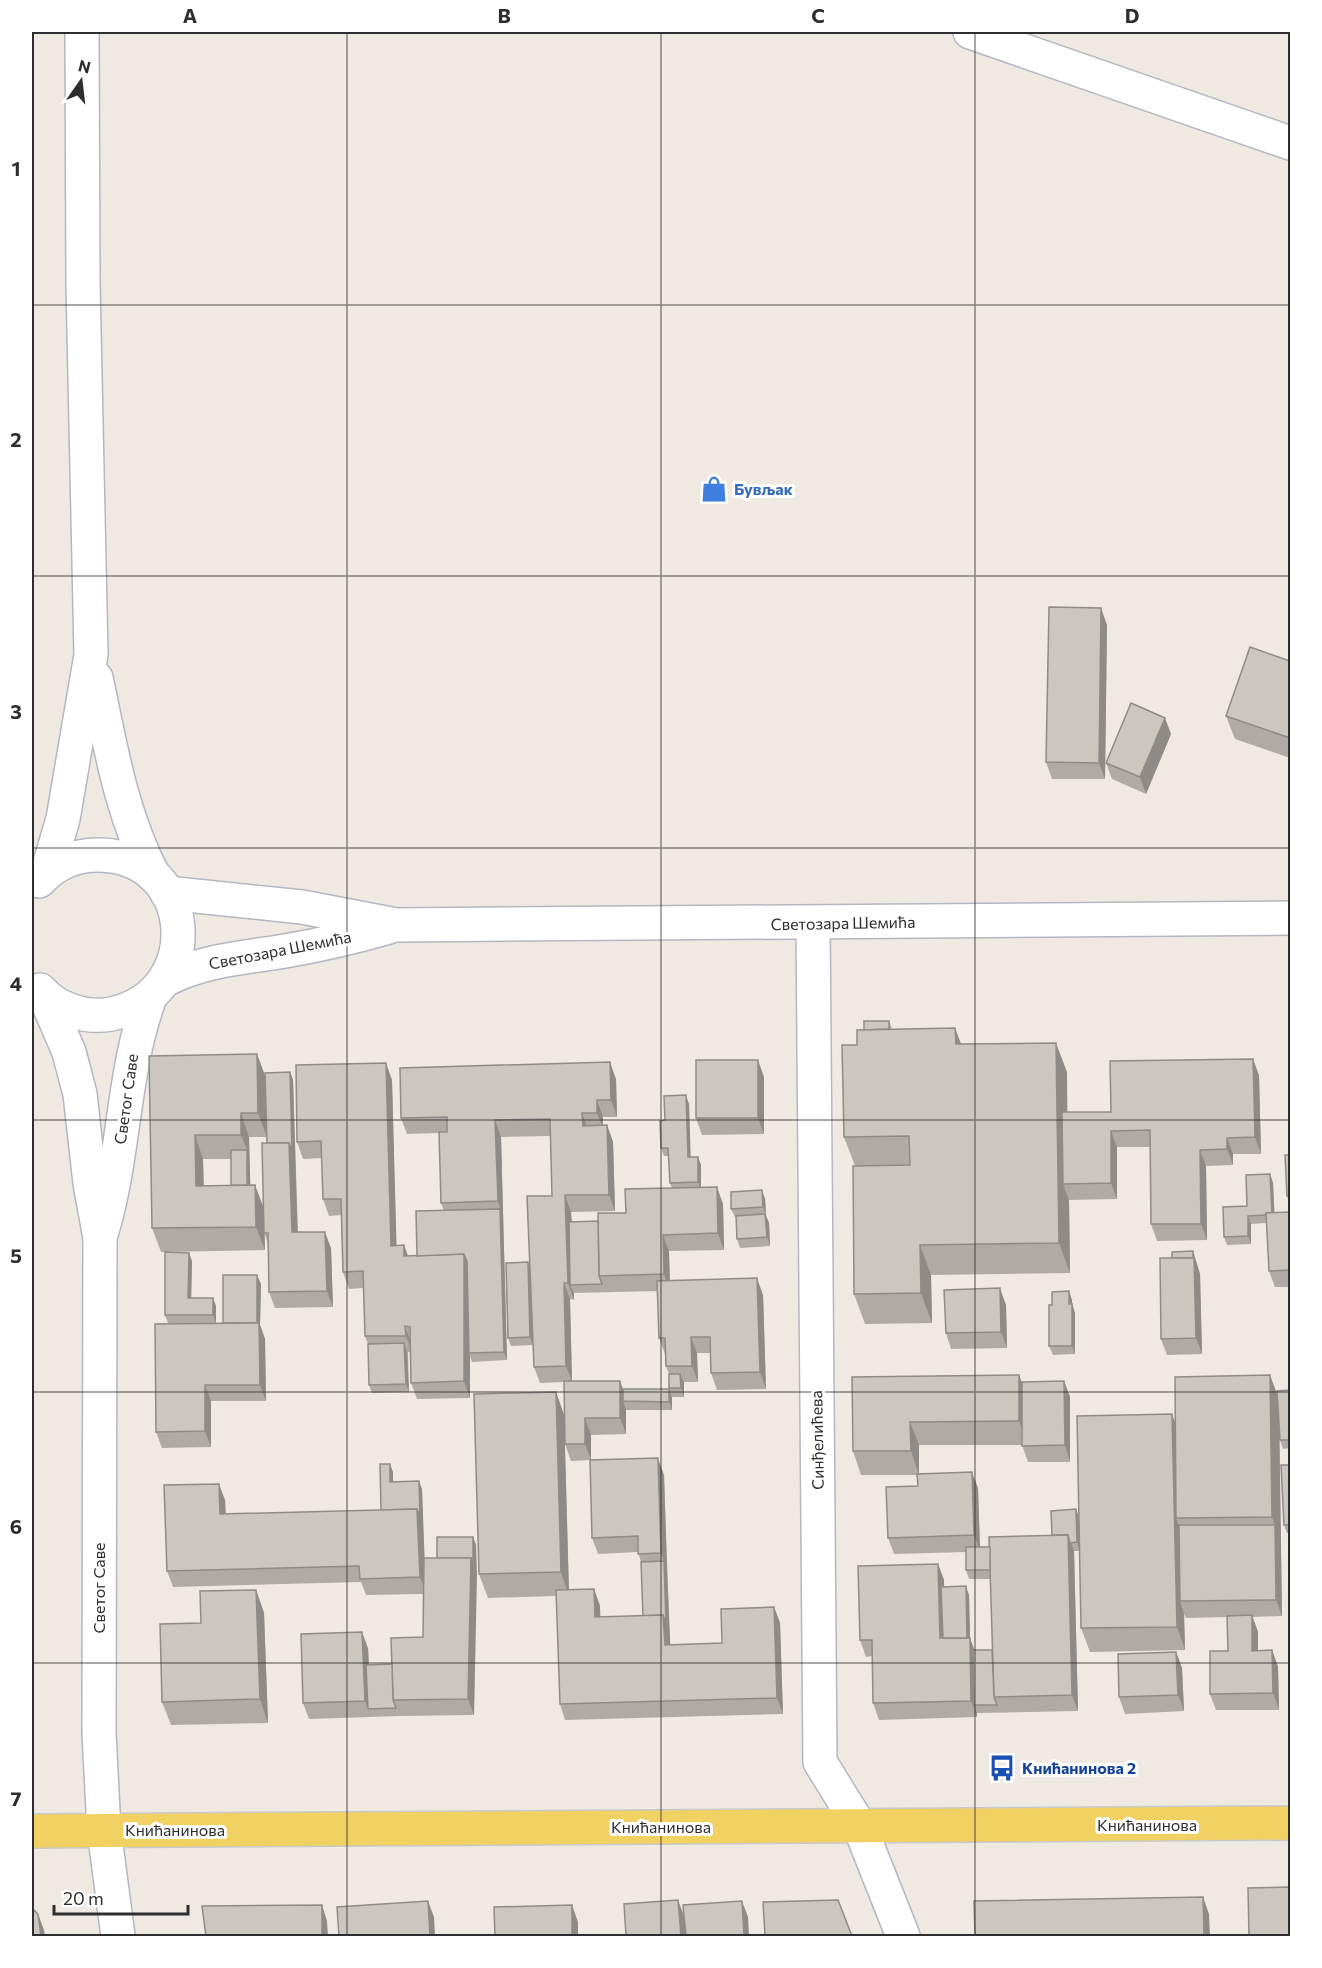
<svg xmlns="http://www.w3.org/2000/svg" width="1322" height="1968" font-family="Commissioner,sans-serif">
  <rect width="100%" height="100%" fill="#efe9e1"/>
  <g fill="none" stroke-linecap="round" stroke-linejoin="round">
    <g stroke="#b4b7c1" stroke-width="36">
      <g id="minor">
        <path d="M970,32L1290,143"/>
        <path d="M96,678C111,748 120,810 153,875"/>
        <path d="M47,873L63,819L91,655L83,283L82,32"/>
        <path d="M39,881C54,864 76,854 100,855C197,857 207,994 111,1014C87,1019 56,1009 40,990"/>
        <path d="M167,893L302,907L396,925L1290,918"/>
        <path d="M813,923L820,1762L859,1825L903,1936"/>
        <path d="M165,980C203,960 243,958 285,951C320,945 355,937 389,927"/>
        <path d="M44,994L69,1052L80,1094L90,1183L100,1238L99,1733L104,1830L118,1936"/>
        <path d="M102,1231C125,1154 122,1073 150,997"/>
      </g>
    </g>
    <g stroke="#c9c9c9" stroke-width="36">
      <path id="major" d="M32,1831L1290,1823"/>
    </g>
    <use href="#minor" stroke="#fff" stroke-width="33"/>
    <use href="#major" stroke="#f2d163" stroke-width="33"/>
  </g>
  <g fill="#afaba4" fill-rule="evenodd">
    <path d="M1107,625L1105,779H1052L1046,762Z"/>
    <path d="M1290,661V758L1235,739L1226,716Z"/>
    <path d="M1171,734L1146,794L1112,779L1106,763Z"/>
    <path d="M889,1021L892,1029L955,1028L961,1044L1067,1072V1112H1111L1259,1075L1261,1154H1233V1165L1206,1166L1207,1240L1157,1241L1151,1224L1150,1147H1117V1199L1069,1200L1070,1273L931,1275L932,1323L865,1324L854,1294L855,1166L844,1137L857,1045Z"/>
    <path d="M149,1056L265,1077L290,1072L293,1080L298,1232L331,1248L333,1307L275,1308L269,1292L268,1243L264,1233L265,1250L161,1252L152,1228ZM249,1137H267L263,1207L255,1185H250ZM203,1159H231V1185L204,1186Z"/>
    <path d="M764,1077V1134L702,1135L696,1118Z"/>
    <path d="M616,1079L617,1117H603V1125H607L613,1142L615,1211L571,1212L572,1222L598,1221L626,1213L672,1188L670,1183L669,1156H664L661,1148L665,1120L689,1104L690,1157L701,1165V1187L723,1204L724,1250L669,1251L670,1281L763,1295L766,1389L717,1390L711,1373V1353H697L698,1382H684V1397H672V1410H626V1434L591,1435V1460L571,1461L565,1444L569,1590L594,1589L600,1606V1617L643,1616L641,1562L638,1552L598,1554L592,1538L664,1475L670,1645L722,1643L774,1607L780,1623L783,1714L565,1720L560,1704L556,1596L488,1598L479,1574L556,1392L564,1415V1382L540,1383L534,1367L533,1345L511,1346L508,1338L552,1196L550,1136L501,1137L507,1360L472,1362L470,1356V1398L417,1399L411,1383L410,1352H408L409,1392L372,1393L369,1385L368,1344L365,1336L363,1288L349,1289L343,1272L341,1215L329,1216L323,1199L322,1158L303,1159L297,1142L392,1080L396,1246L404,1245L408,1256H417L444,1211L441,1203L439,1133L407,1134L401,1118ZM658,1291L659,1338L665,1354L666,1366L669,1374V1389H623L620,1381H572L570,1299L574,1300V1293Z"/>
    <path d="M1290,1155V1205L1287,1196Z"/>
    <path d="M1270,1174L1273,1183L1274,1213L1290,1212V1287H1275L1269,1271L1267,1223L1251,1224V1244L1227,1245L1224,1237Z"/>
    <path d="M762,1190L765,1199L766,1215L769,1223L770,1246L740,1248L737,1239L736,1217H735L731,1209Z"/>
    <path d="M1193,1251L1200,1274L1202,1354L1167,1355L1161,1339L1172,1258Z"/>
    <path d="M192,1261L191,1298L216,1306V1323H223L261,1284L260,1325L265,1339L266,1401H211V1447L162,1448L156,1432L168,1323L165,1315Z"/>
    <path d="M1069,1291L1075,1313V1354L1053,1355L1049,1346L1052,1305Z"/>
    <path d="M1006,1305L1007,1348L951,1349L946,1333Z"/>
    <path d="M852,1377L1022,1382L1064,1381L1070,1397V1462H1028L1022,1445H919V1474L978,1488L980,1547H990L1052,1535L1076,1509L1079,1517L1175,1422L1278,1395L1290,1390V1448L1283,1449L1280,1440L1279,1431L1282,1616L1252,1617L1258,1632V1651L1272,1650L1278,1667L1279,1710H1216L1210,1694L1228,1651L1227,1617L1186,1618L1184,1614L1185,1650L1090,1652L1081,1628L1080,1551H1074L1078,1711L977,1713V1717L879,1720L873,1703L872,1656L866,1657L860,1640L938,1564L944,1580V1587L969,1595L970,1638L974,1650H992L991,1579H969L966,1570V1552L894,1554L888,1538L918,1486V1475H861L853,1451Z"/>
    <path d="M1290,1465V1533H1287L1284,1525Z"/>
    <path d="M393,1472V1482L422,1489L424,1558H437L473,1537L476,1545L474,1715L399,1716L309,1719L303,1703L368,1648L369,1665L392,1664L423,1637L424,1594L366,1595L361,1582L173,1587L167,1571L225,1500L226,1514L381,1510Z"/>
    <path d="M256,1590L264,1613L268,1723L171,1725L162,1702Z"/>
    <path d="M1176,1652L1182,1668L1184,1711L1125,1714L1119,1697Z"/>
  </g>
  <g fill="#8e8b86">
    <path d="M1101,608L1107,625L1105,779L1099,763Z"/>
    <path d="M1165,718L1171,734L1146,794L1140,777Z"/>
    <path d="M955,1028L966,1058L956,1044Z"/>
    <path d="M1056,1043L1067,1072L1068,1184H1063L1069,1200L1070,1273L1059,1243Z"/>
    <path d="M257,1054L266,1078L267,1137L258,1113Z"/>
    <path d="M1253,1059L1259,1075L1261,1154L1255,1137Z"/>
    <path d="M758,1060L764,1077V1134L758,1118Z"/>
    <path d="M610,1062L616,1079L617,1117L611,1100Z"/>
    <path d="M386,1063L392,1080L397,1262L391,1246Z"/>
    <path d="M290,1072L293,1080L298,1248L292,1232L289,1143Z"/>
    <path d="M686,1095L689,1104L691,1166L688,1157Z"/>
    <path d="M597,1100L603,1117V1129L597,1113Z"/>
    <path d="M241,1113L249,1137L251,1209L248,1201L247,1150L241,1135Z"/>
    <path d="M582,1113L588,1129L583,1126Z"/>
    <path d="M495,1120L501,1137L507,1360L504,1352L500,1209L498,1201Z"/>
    <path d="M607,1125L613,1142L615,1211L609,1195Z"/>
    <path d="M1111,1131L1117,1147V1199L1111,1183Z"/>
    <path d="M195,1135L203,1159L204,1210L196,1186Z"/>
    <path d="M1227,1138L1233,1154V1165L1227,1149Z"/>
    <path d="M1200,1150L1206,1166L1207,1240L1201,1224Z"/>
    <path d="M698,1157L701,1165V1190L698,1182Z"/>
    <path d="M1270,1174L1273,1183L1275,1223L1272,1215Z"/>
    <path d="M255,1185L264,1209L265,1250L256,1227Z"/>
    <path d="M717,1187L723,1204L724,1250L718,1233Z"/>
    <path d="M762,1190L765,1199L766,1215L763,1207Z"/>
    <path d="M565,1195L571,1212L574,1285H570L574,1293V1300L568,1283Z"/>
    <path d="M765,1214L769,1223L770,1246L767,1237Z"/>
    <path d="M1248,1216L1251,1224V1244L1248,1236Z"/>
    <path d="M325,1232L331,1248L333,1307L327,1291Z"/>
    <path d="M663,1235L669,1251L670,1291L664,1274Z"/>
    <path d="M404,1245L410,1262L404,1256Z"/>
    <path d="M920,1245L931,1275L932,1323L921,1293Z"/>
    <path d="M1193,1251L1200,1274L1202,1354L1196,1338Z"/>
    <path d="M189,1253L192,1261L191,1306L188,1298Z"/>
    <path d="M464,1254L470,1271L469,1353L470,1356V1398L464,1381Z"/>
    <path d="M528,1262L531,1270L533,1345L530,1337Z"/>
    <path d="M257,1275L261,1284L260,1325L265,1339L266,1401L260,1385L257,1325Z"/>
    <path d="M757,1278L763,1295L766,1389L760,1372Z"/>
    <path d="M564,1283L570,1299L572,1382L566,1366Z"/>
    <path d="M1000,1288L1006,1305L1007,1348L1001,1332Z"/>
    <path d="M1069,1291L1072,1300V1306V1304L1075,1313V1354L1072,1346Z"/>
    <path d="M213,1298L216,1306V1323L213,1315Z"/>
    <path d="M405,1326L411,1343L412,1352L406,1336Z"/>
    <path d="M691,1337L697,1353L698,1382L692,1366Z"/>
    <path d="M404,1343L407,1352L409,1392L406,1384Z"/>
    <path d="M680,1374L684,1382V1397L681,1388Z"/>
    <path d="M1019,1375L1028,1398V1445L1019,1421Z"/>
    <path d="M1270,1375L1279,1399L1282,1616L1276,1600L1275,1525L1272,1517Z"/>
    <path d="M620,1381L626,1398L623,1401L626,1410V1434L620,1418Z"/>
    <path d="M1064,1381L1070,1397V1462L1065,1445Z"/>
    <path d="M205,1385L211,1401V1447L205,1431Z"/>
    <path d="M669,1389L672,1398V1410L669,1402Z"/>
    <path d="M556,1392L564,1415L569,1596L561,1572Z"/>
    <path d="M1172,1414L1181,1438L1176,1518L1183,1536L1180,1601L1184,1614L1185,1650L1177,1627Z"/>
    <path d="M585,1418L591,1435V1460L585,1444Z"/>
    <path d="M910,1422L919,1445V1475L911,1451Z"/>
    <path d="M658,1458L664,1475L667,1570L661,1553Z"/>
    <path d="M390,1464L393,1472V1490L390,1482Z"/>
    <path d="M972,1472L978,1488L980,1552L974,1535Z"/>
    <path d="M419,1481L422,1489L426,1594L420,1577L417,1509Z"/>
    <path d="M219,1484L225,1500L226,1531L220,1514Z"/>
    <path d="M1076,1509L1079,1518L1080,1551L1077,1542Z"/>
    <path d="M1068,1535L1074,1551L1078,1711L1072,1695Z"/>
    <path d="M473,1537L476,1545L477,1575L474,1715L468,1699L471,1558Z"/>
    <path d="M664,1561L667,1570L671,1662L665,1645L663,1615Z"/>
    <path d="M938,1564L944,1580L946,1646L940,1638Z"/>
    <path d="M966,1586L969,1595L970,1638L976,1654L974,1705L977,1713V1717L971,1701L967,1646Z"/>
    <path d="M594,1589L600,1606L601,1633L595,1617Z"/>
    <path d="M256,1590L264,1613L268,1723L260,1699Z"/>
    <path d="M774,1607L780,1623L783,1714L777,1698Z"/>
    <path d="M1252,1615L1258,1632V1667L1252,1651Z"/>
    <path d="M362,1632L368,1648L371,1709H368L365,1701Z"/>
    <path d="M1272,1650L1278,1667L1279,1710L1273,1693Z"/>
    <path d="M1176,1652L1182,1668L1184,1711L1178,1695Z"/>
    <path d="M1203,1897L1209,1914L1210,1936H1204Z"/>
    <path d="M678,1900L684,1916L686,1936H681Z"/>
    <path d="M428,1901L434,1917L435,1936H430Z"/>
    <path d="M742,1901L748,1917L749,1936H744Z"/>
    <path d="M322,1905L327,1921L328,1936H322Z"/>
    <path d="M572,1905L578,1922V1936H572Z"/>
    <path d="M38,1914L44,1930L45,1936H41Z"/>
  </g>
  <g fill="#cbc7bf" stroke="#8e8b86" stroke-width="1.5">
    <path d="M1049,607L1101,608L1099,763L1046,762Z"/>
    <path d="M1250,647L1290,661V738L1226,716Z"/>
    <path d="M1131,703L1165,718L1140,777L1106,763Z"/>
    <path d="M864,1021H889V1029L864,1030Z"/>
    <path d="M955,1028L956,1044L1056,1043L1059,1243L920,1245L921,1293L854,1294L853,1166L910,1165L909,1136L844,1137L842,1045H857V1030Z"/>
    <path d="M257,1054L258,1113H241V1135H195L196,1186L255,1185L256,1227L152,1228L149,1056Z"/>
    <path d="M1253,1059L1255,1137L1227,1138V1149L1200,1150L1201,1224H1151L1150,1130L1111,1131V1183L1063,1184L1062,1112H1111L1110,1061Z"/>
    <rect x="696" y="1060" width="62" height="58"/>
    <path d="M610,1062L611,1100H597V1113H582L583,1126L607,1125L609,1195H565L568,1283H564L566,1366L534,1367L527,1196H552L550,1119L495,1120L498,1201L441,1203L439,1132H447V1117L401,1118L400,1068Z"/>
    <path d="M386,1063L391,1246L404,1245V1256L464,1254V1381L411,1383L410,1327L405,1326L406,1336H365L363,1271L343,1272L341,1199H323L321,1141L297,1142L296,1065Z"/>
    <path d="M290,1072L292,1151L289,1143H267L265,1073Z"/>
    <path d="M686,1095L688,1157H698V1182L670,1183L668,1148H661L660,1121L665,1120L664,1096Z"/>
    <path d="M262,1143H289L292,1232H325L327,1291L269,1292L268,1233H264Z"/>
    <rect x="231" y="1150" width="16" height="35"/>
    <path d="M1285,1155H1290V1196H1287Z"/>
    <path d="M1270,1174L1272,1213H1266V1215L1248,1216V1236L1224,1237L1223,1207L1247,1206L1246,1175Z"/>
    <path d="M717,1187L718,1233L663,1235L664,1274L599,1276L598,1213H626L625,1189Z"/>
    <path d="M762,1190L763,1207L731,1209V1192Z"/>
    <path d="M500,1209L504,1352L469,1353L467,1262L464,1254L417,1256L416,1211Z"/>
    <path d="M1290,1212V1270L1269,1271L1266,1213Z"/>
    <path d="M765,1214L767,1237L737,1239L736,1216Z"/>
    <path d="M598,1221L599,1276L602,1284L570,1285L569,1222Z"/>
    <path d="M1193,1251V1258H1172V1252Z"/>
    <path d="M165,1252L189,1253L188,1298H213V1315H165Z"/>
    <path d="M1160,1258H1194L1196,1338L1161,1339Z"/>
    <path d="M528,1262L530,1337L508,1338L506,1263Z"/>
    <rect x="223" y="1275" width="34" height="48"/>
    <path d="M757,1278L760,1372L711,1373L710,1337H691L692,1366H666L665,1338H659L657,1281Z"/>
    <path d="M1000,1288L1001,1332L946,1333L944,1290Z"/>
    <path d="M1069,1291V1304H1072V1346H1049V1305H1052V1292Z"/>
    <path d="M259,1323L260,1385H205V1431L156,1432L155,1324Z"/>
    <path d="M404,1343L406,1384L369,1385L368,1344Z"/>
    <path d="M669,1374H680L681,1388H669Z"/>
    <path d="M1019,1375V1421L910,1422L911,1451H853L852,1377Z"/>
    <path d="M1270,1375L1272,1517L1176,1518L1175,1377Z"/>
    <path d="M564,1381H620V1418H585V1444H565Z"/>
    <path d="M1064,1381L1065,1445L1022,1446V1382Z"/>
    <path d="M623,1389H669V1402L623,1401Z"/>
    <path d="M1290,1390V1440H1280L1277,1391Z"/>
    <path d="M556,1392L561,1572L479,1574L474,1394Z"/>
    <path d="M1172,1414L1177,1627L1081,1628L1077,1416Z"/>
    <path d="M658,1458L661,1553L638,1554V1536L592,1538L590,1460Z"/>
    <path d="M380,1464H390V1482L419,1481L420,1517L417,1509L381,1510Z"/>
    <path d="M1281,1465H1290V1525H1284Z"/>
    <path d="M972,1472L974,1535L888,1538L886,1487L918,1486L917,1474Z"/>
    <path d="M219,1484L220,1514L417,1509L420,1577L360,1579L359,1566L167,1571L164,1485Z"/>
    <path d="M1076,1509L1077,1542L1070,1543L1068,1535H1052L1051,1511Z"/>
    <path d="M1179,1525H1275L1276,1600L1180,1601Z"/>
    <path d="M1068,1535L1072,1695L994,1697L989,1537Z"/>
    <path d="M437,1537H473V1566L471,1558H437Z"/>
    <rect x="966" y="1547" width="24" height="23"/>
    <path d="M424,1558H471L468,1699L393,1700L391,1638L423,1637Z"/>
    <path d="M664,1561L666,1623L663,1615L643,1616L641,1562Z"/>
    <path d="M938,1564L940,1638H970L971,1701L873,1703L872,1640H860L858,1566Z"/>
    <path d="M966,1586L967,1638H943L941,1587Z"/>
    <path d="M594,1589L595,1617L663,1615L665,1645L722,1643L721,1609L774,1607L777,1698L560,1704L556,1590Z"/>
    <path d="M256,1590L260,1699L162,1702L160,1624L201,1623L200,1591Z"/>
    <path d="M1252,1615V1651L1272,1650L1273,1693L1210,1694V1651H1228L1227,1616Z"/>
    <path d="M362,1632L365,1701L303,1703L301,1634Z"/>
    <path d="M973,1650H992L994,1697L997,1705H974Z"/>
    <path d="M1176,1652L1178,1695L1119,1697L1118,1654Z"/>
    <path d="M392,1664L393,1700L396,1708L368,1709L366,1665Z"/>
    <path d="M1290,1887V1936H1249L1248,1888Z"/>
    <path d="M1203,1897L1204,1936H975L974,1901Z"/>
    <path d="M678,1900L681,1936H626L624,1904Z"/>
    <path d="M838,1900L852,1936H765L763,1902Z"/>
    <path d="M428,1901L430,1936H339L337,1907Z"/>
    <path d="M742,1901L744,1936H686L683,1905Z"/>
    <path d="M322,1905V1936H206L202,1906Z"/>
    <path d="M572,1905V1936H495L494,1907Z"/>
    <path d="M32,1908L38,1914L41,1936H32Z"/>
  </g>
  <path fill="none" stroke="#2e2e2e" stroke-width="1.5" stroke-opacity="0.55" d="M347,32V1936M661,32V1936M975,32V1936M32,305H1290M32,576H1290M32,848H1290M32,1120H1290M32,1392H1290M32,1663H1290"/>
  <defs>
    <g id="shop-bare" transform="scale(2.07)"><path d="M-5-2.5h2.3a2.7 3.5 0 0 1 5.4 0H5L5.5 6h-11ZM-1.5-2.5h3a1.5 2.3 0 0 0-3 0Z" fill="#3f7fe0" stroke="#fff" stroke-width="2.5" paint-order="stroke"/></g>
    <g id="bus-bare" transform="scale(2.07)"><path d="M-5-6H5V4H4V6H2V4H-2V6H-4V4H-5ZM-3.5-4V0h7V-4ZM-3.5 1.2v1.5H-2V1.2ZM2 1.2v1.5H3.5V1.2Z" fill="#1a4fb4" stroke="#fff" stroke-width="2.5" paint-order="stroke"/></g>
  </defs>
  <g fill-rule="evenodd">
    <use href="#shop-bare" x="714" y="489"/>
    <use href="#bus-bare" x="1002" y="1768"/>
  </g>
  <g text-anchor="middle" stroke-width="6" stroke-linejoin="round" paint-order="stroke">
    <g font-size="16" font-weight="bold" fill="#366cbe" stroke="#fff" text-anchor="start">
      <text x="734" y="495">Бувљак</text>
    </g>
    <g font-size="16" fill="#2e2e2e" stroke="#fff">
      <text transform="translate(843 923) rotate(-1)" y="6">Светозара Шемића</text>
      <text transform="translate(280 950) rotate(-11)" y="6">Светозара Шемића</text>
      <text transform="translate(126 1099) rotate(-82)" y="6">Светог Саве</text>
      <text transform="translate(817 1440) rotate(-91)" y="6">Синђелићева</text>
      <text transform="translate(99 1588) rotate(-90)" y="6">Светог Саве</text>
      <text x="1147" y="1831">Книћанинова</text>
      <text x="661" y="1833">Книћанинова</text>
      <text x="175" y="1836">Книћанинова</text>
    </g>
    <g font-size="16" font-weight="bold" fill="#164399" stroke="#fff" text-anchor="start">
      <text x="1022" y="1774">Книћанинова 2</text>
    </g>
  </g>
  <rect width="1322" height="1968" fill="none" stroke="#ffffff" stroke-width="66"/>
  <g transform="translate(81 81) rotate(14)" stroke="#ffffff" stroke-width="4.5" paint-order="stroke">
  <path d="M0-4.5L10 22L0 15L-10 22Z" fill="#2e2e2e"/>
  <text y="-9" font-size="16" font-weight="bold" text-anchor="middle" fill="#2e2e2e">N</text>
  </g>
  <path d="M54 1905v9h134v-9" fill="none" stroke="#2e2e2e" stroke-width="3"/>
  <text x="63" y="1905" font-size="18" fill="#2e2e2e" stroke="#ffffff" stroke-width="4.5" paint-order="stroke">20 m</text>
  <rect x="33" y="33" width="1256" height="1902" fill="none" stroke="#2e2e2e" stroke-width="2"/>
  <g font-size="20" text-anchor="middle" font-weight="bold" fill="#2e2e2e">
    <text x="190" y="23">A</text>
    <text x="504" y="23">B</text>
    <text x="818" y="23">C</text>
    <text x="1132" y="23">D</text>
    <text x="16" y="176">1</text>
    <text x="16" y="447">2</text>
    <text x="16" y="719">3</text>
    <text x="16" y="991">4</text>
    <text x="16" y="1263">5</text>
    <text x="16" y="1534">6</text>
    <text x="16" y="1806">7</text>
  </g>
</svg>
